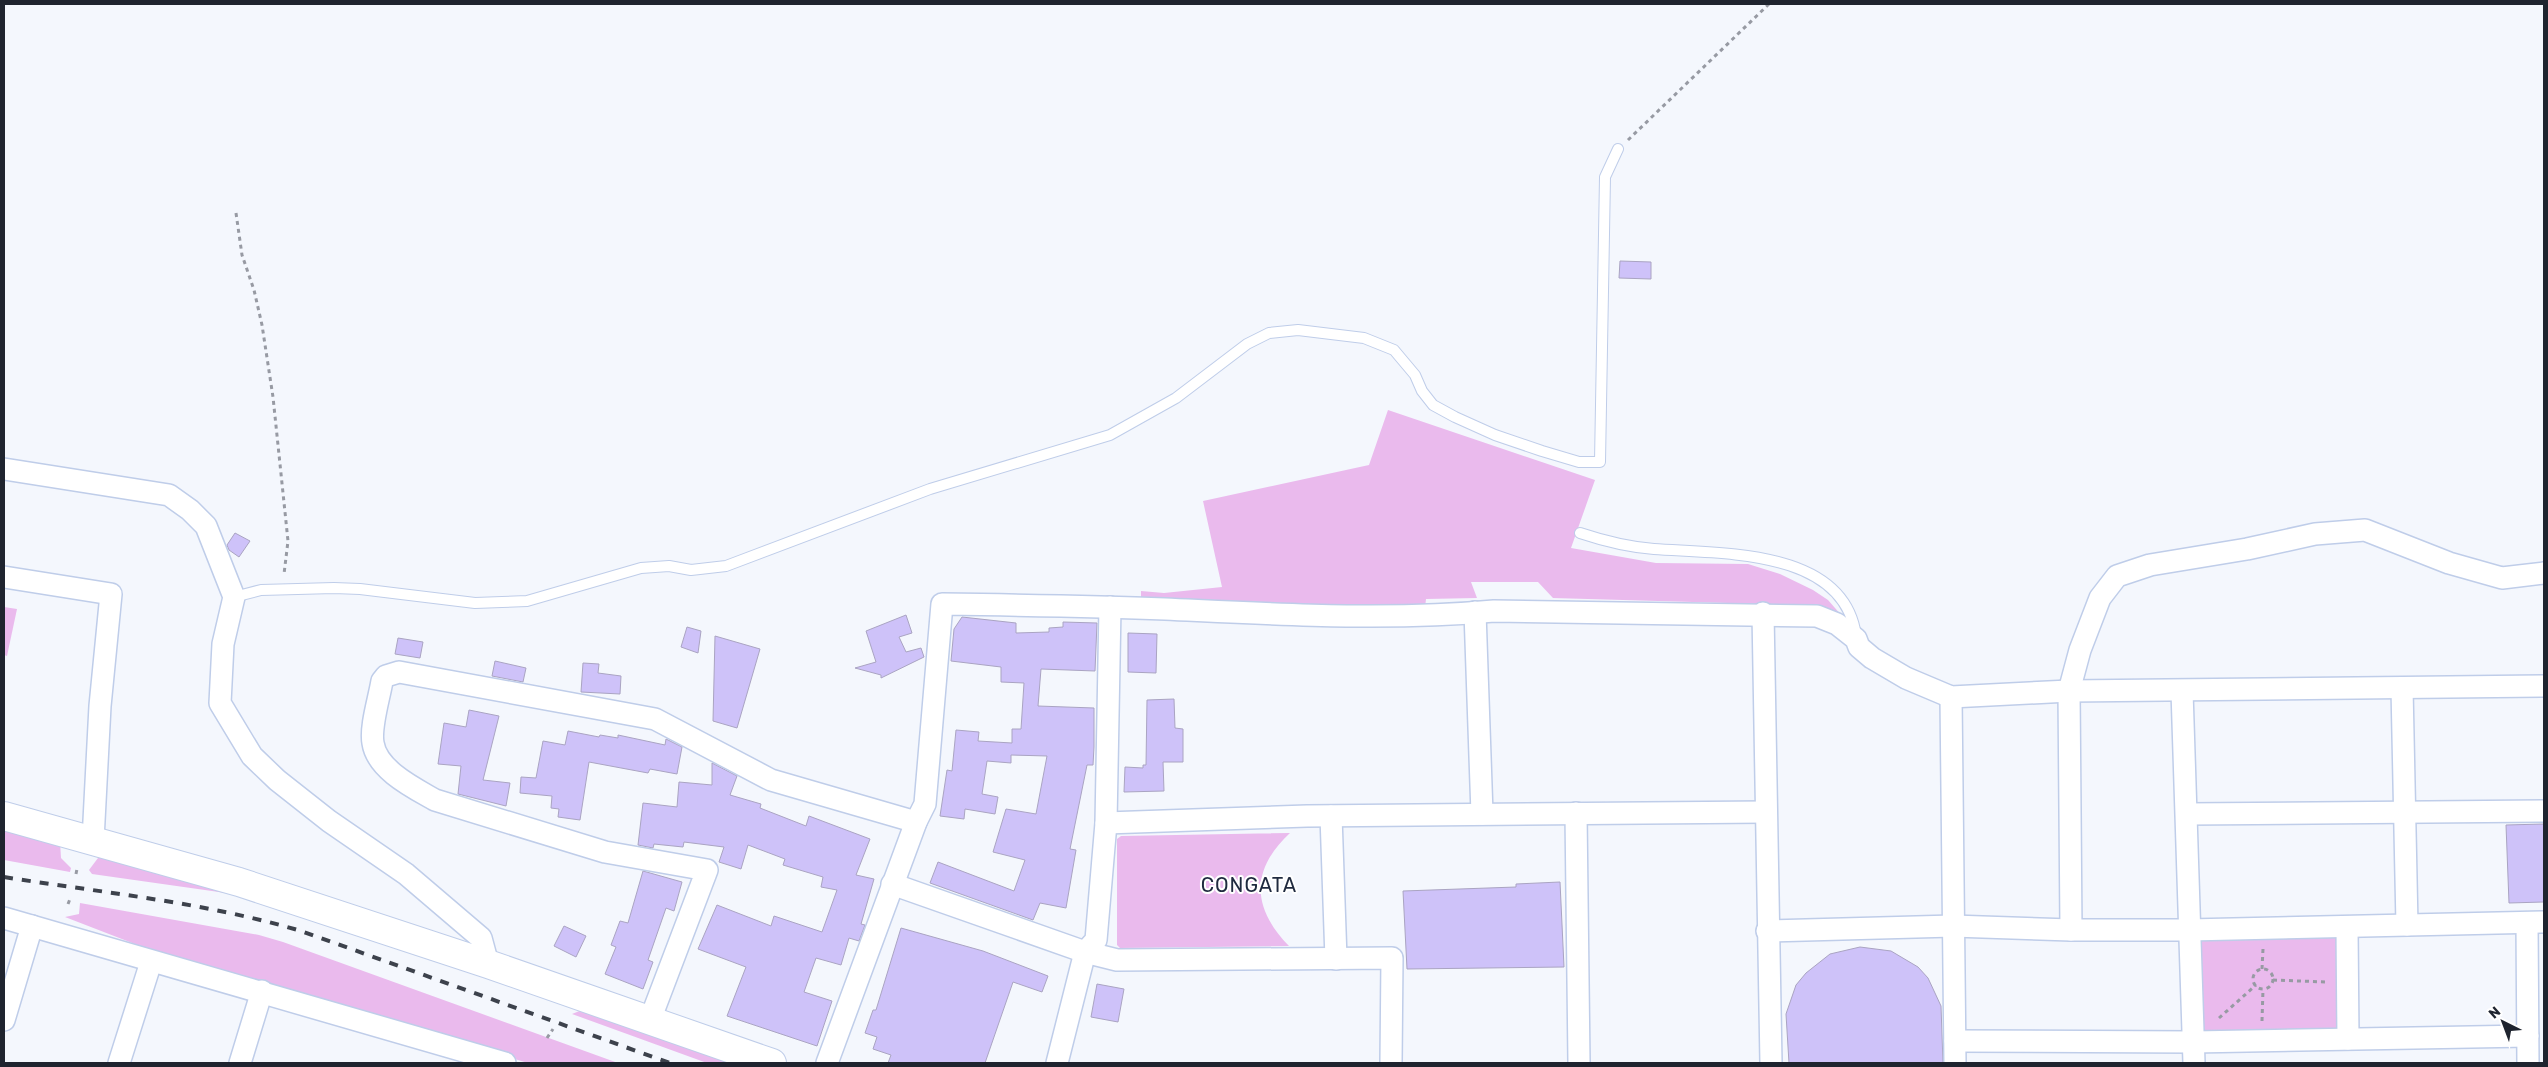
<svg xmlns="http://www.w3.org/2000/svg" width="2548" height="1067" font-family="Rubik,sans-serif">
  <rect width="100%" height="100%" fill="#f4f7fd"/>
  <g fill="#eabaed">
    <path d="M1388,410L1595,480L1571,548L1656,563L1748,564L1780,574L1813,590L1828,600L1842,616L1817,607L1802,605L1553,598L1538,582H1471L1477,598L1426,599L1425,608L1228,604L1141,597V591L1164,593L1222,587L1203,501L1369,465Z"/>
    <path d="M4,607L17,609L7,656L4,655Z"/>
    <path d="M4,827L60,842L61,858L71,868L70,872L4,860Z"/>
    <path d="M1290,833C1250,870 1252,908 1289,946L1120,948L1117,945V839L1121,836Z"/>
    <path d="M101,854L227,890L226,893L92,874L89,870Z"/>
    <path d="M80,903L259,935L283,942L618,1063H528L140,946L65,917L79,914Z"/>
    <path d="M2337,933L2339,1032L2202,1035L2201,937Z"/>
    <path d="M582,1010L734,1063H707L572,1014Z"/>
  </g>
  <g fill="#cec2f9" stroke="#aaa4c2">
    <path d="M1620,261L1651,262V279L1619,278Z"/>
    <path d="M235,533L250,541L239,557L229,550L227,545Z"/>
    <path d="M906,615L912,633L899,637L906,652L921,648L924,657L881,678V675L855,668L876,662L866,631Z"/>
    <path d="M962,617L1016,623V633L1049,632V628L1063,627V622L1097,623L1095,671L1041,669L1038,706L1094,708V747L1093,765H1087L1070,849L1076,850L1066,908L1040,903L1033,920L930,883L938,862L1014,891L1025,860L993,852L1006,809L1036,814L1047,756L1011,755V763L987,761L982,794L998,797L995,814L965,809L964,819L940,816L947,770L952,771L956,730L979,732L978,741L1012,743V729H1021L1024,683L1001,682V667L951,661L954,629Z"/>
    <path d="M687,627L701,631L698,653L681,647Z"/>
    <path d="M1128,633L1157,634L1156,673L1128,672Z"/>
    <path d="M715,636L760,649L737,728L713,721Z"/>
    <path d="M398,638L423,642L420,658L395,654Z"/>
    <path d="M495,661L526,668L523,682L492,676Z"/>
    <path d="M583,663L599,664L598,673L621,676L620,694L581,692Z"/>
    <path d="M1174,699L1175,728L1183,729V762H1163L1164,791L1124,792L1125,767L1143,768V765H1146L1147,700Z"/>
    <path d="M469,710L499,716L483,780L510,783L506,806L458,794L461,766L438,764L444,723L466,727Z"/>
    <path d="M568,731L599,737L600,735L618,738V735L665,745L666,739L682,747L677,774L650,769L648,773L589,762L580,820L558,817L559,809L551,808L552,796L520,793L521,777L536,778L543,741L565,745Z"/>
    <path d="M712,763L737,776L730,795L761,804L760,808L806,826L809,816L870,839L856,875L874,879L861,924L865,925L859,941L849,938L841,965L816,958L804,992L832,1001L817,1046L727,1016L746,967L698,949L717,905L771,926L774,916L822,932L837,890L821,887L823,877L783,865L785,859L748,845L741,869L719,862L724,847L684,842L683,847L654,844L653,848L638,845L643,803L677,807L679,782L712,785Z"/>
    <path d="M2544,824V902L2509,903L2506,825Z"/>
    <path d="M643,871L682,882L674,911L666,908L648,960L653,962L643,989L605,974L616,947L611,945L620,921L628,923Z"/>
    <path d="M1560,882L1564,967L1407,969L1403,891L1516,887V884Z"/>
    <path d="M564,926L586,936L576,957L554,946Z"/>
    <path d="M901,928L983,951L1048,976L1042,992L1013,982L985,1063H888L891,1055L873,1049L877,1037L865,1033L873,1010H876Z"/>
    <path d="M1860,947L1891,951L1918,967L1928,978L1941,1006L1943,1063H1789L1786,1014L1796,985L1806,973L1830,954Z"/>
    <path d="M1097,984L1124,989L1118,1022L1091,1017Z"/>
  </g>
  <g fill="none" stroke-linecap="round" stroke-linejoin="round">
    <g stroke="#bfcde9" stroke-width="12">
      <g id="lane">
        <path d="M1580,533C1604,541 1628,547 1654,549C1721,554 1844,548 1856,636"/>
        <path d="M234,597L261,590L334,588L360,589L475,603L502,602L527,601L641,568L669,566L691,570L726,566L930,489L1110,435L1176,398L1247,344L1269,333L1298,330L1364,338L1394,350L1415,375L1422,391L1433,405L1455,417L1495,435L1542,451L1579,462H1600L1605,177L1618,149"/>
      </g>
    </g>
    <g stroke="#bfcde9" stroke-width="24">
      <g id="street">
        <path d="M4,469L169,495L190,510L206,526L234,597L223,644L220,703L252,756L277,780L329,821L406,874L481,938L488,964"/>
        <path d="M4,577L111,594L100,706L93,840"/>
        <path d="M1475,612L1482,814"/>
        <path d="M1763,613L1771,1063"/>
        <path d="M2402,688L2407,925"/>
        <path d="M2182,691L2194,1063"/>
        <path d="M1951,697L1955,1063"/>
        <path d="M1576,813L1579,1063"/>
        <path d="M2187,814L2544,811"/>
        <path d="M1331,816L1336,959"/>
        <path d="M1106,823L1307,816L1766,812"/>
        <path d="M892,884L1085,952L1117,960L1392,958L1391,1063"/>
        <path d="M4,918L505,1063"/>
        <path d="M2527,923L2528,1063"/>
        <path d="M2347,927L2348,1039"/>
        <path d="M2071,930L2069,691L2080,650L2100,598L2117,576L2150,565L2247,549L2315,534L2365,530L2449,563L2502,578L2544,573"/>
        <path d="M1767,931L1953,926L2071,930H2189L2544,922"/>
        <path d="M4,1020L32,926"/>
        <path d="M650,1020L707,870L605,852L435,800C414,788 377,770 373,743C370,727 379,699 382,681L386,676L399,672L655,719L771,780L916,822"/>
        <path d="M1955,1041L2194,1042L2528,1036"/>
        <path d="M119,1063L151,962"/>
        <path d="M240,1063L262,991"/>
        <path d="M827,1063L916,822L925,804L942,604C1017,605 1091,606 1165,609C1274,614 1386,621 1494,611L1817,616L1837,624L1856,639L1859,647L1872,658L1906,678L1951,697L2069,691L2544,686"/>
        <path d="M1057,1063L1085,952L1096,940L1106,823L1110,607"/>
      </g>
    </g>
    <g stroke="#bfcde9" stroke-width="30">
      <path id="secondary" d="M4,816L239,882L488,964L772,1063"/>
    </g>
    <g stroke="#979aa3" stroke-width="3" stroke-dasharray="4 4" stroke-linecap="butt">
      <path d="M1628,140L1769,4"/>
      <path d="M236,213L242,255L254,290L262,325L273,397L288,541L284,574"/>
      <path d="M76,874L77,869"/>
      <path d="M68,904L70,899"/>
      <path d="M2262,969L2263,949"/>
      <circle cx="2263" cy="979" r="10"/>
      <path d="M2273,980L2327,982"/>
      <path d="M2219,1018L2256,985"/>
      <path d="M2262,1021L2263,989"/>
      <path d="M547,1038L553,1029"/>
    </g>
    <use href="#lane" stroke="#fff" stroke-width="10"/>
    <use href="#street" stroke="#fff" stroke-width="21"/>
    <use href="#secondary" stroke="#fff" stroke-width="28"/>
    <path stroke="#3d424c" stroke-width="4" stroke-dasharray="9 9" stroke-linecap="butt" d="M4,877C104,893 204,902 301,931L670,1063"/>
  </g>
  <g text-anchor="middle" stroke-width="4" stroke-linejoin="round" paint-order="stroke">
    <g font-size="20" letter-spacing="1" fill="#1f2a3f" stroke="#fff">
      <text x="1249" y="892">CONGATA</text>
    </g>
  </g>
  <rect width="2548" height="1067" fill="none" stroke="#1f242f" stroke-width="10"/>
  <g transform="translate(2503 1022) rotate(318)" stroke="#ffffff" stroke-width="4" paint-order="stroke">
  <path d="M0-4L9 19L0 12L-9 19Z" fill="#1f242f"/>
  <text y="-8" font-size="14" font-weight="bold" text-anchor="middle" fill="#1f242f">N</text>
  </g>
</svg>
